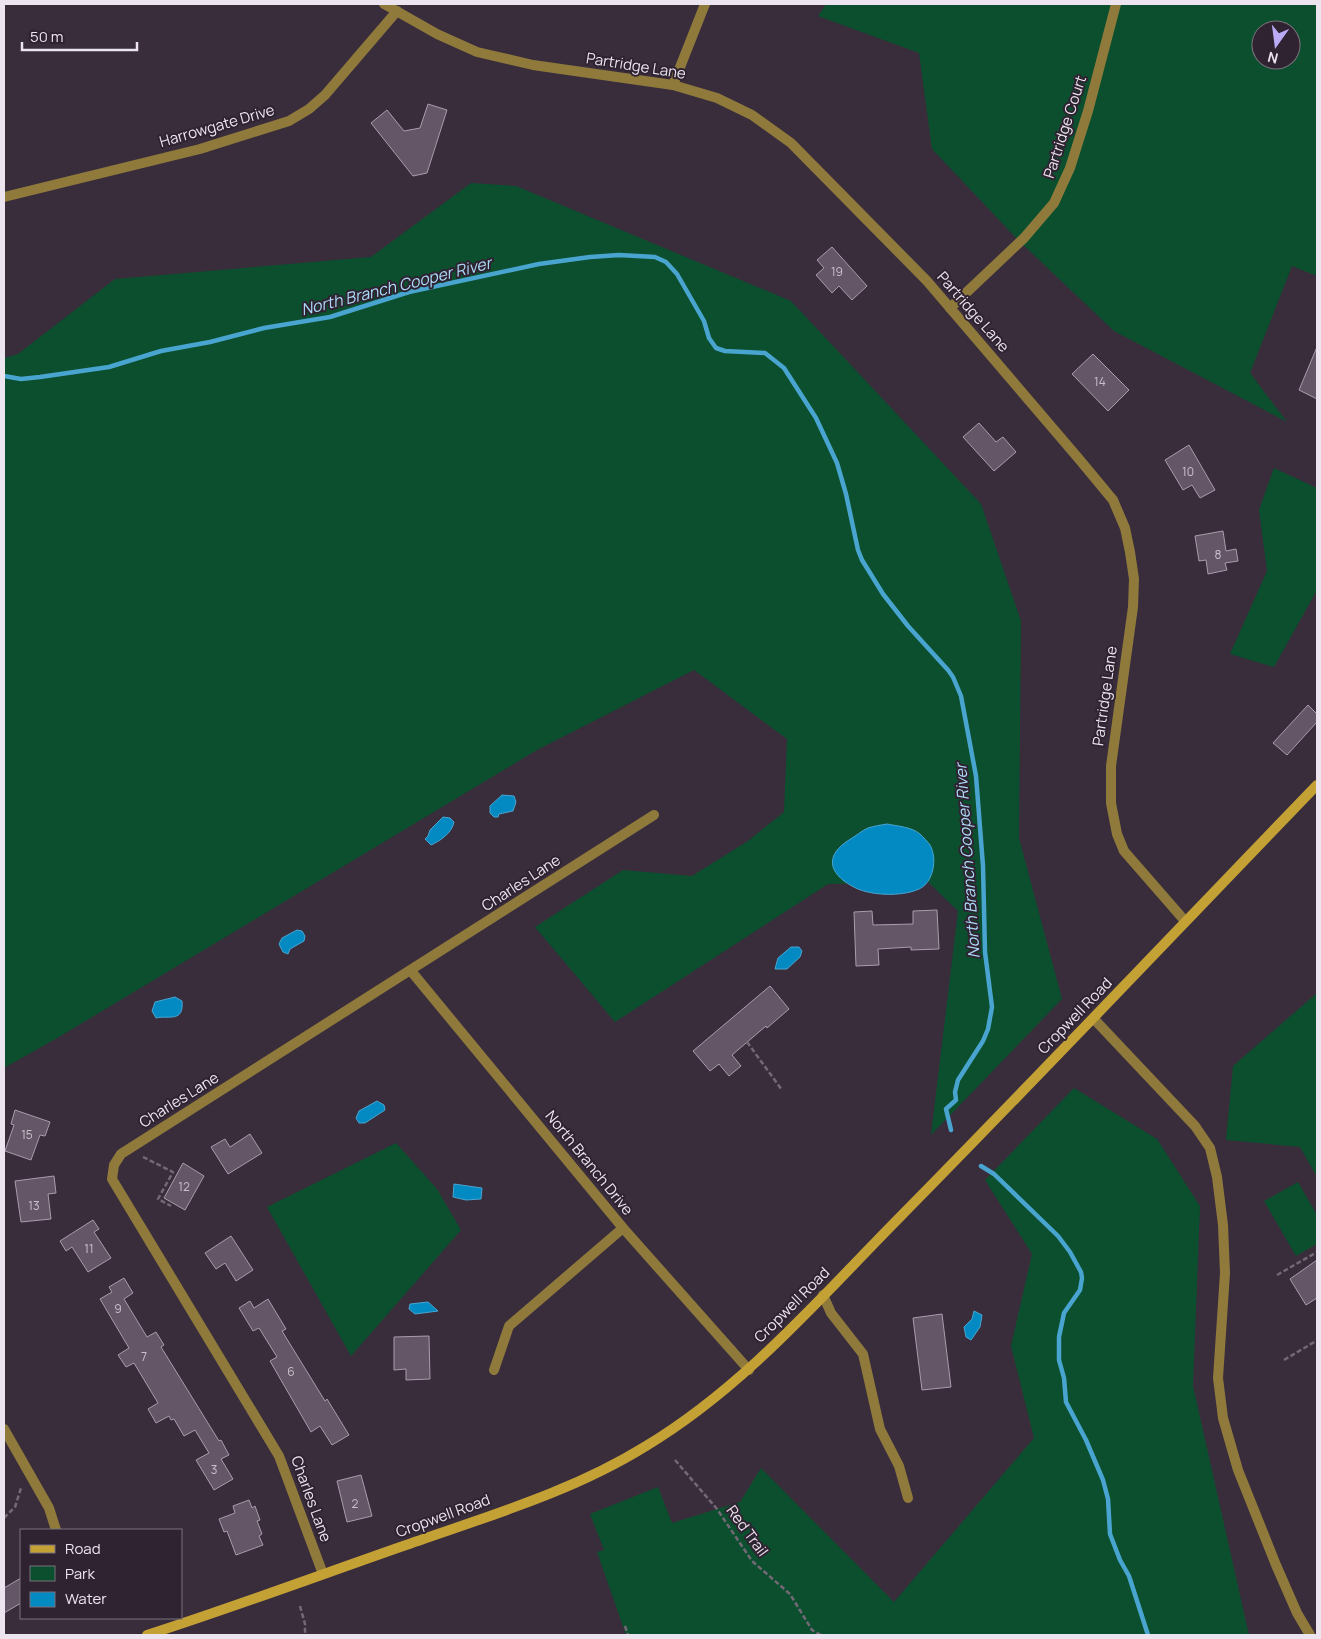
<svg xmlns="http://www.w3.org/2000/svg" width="1321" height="1639" font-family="Manrope,sans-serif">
  <rect width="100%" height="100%" fill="#392d3c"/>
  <g fill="#0b4f2e" fill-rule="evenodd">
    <path d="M826,4H1317V276L1292,266L1250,373L1287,422L1114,331L1018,240L932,149L919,53L818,16ZM1261,30H1291V60H1261Z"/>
    <path d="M471,183L516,186L791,301L981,504L1021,621L1019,838L1062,999L931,1135L958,911L928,882L828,884L615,1022L535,927L623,870L692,876L748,841L784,812L787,739L694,670L537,750L59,1037L4,1068V358L18,354L115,279L371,257Z"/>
    <path d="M1274,468L1317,488V590L1274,667L1230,654L1267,571L1259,510Z"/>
    <path d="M1317,993V1177L1300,1147L1226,1140L1233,1066Z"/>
    <path d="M1074,1088L1157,1139L1200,1206L1193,1386L1249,1635H626L597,1552L604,1550L590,1514L658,1487L672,1523L740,1502L761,1468L894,1602L1034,1438L1011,1346L1032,1254L985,1180Z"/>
    <path d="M396,1143L437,1189L461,1230L351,1356L267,1207Z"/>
    <path d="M1298,1182L1317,1215V1244L1296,1256L1264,1201Z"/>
  </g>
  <g fill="#038ac3" stroke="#49a5d0">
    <path d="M502,795L514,796L516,802L513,811L499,814L498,817H494L490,813V806Z"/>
    <path d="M443,817L450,818L454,822C452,833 440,841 431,845L425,839L428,836L430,830Z"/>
    <path d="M887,824C897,826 912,827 920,834C923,837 928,842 930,845C938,859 933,883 919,889C902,897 868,896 852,886C828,873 825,855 849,840C856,836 861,831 868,828C874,826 881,825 887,824Z"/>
    <path d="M297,930L302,931L305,936L304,941L290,949L288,954L283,952L279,944L282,938Z"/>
    <path d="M791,947H799L802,951L800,957L787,969H775L778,958Z"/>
    <path d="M175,997L182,1001C184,1023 169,1015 156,1018L152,1011L155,1002Z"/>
    <path d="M377,1101L384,1105L385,1110L365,1123H359L356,1118L359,1111Z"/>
    <path d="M454,1184L482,1188L481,1199L466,1200L453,1197Z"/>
    <path d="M428,1302L438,1311L415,1314L409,1309L410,1304Z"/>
    <path d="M974,1311L982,1315L980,1327L971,1340L966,1337L964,1327L972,1319Z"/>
  </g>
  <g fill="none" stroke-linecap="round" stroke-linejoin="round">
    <g stroke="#49a5d0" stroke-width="4.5">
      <path d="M4,376L21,379L40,377L109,367L161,351L210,342L264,328L330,317L409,292L539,264L590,257L619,255L655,257L666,262L677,274L704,321L709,338L716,348L725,351L765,353L784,368L816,418L837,463L846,494L858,550L862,560L883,594L908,626L948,670L953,677L961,696L976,776L983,866L985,952L992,1007L988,1029L983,1041L958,1080L955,1092L956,1100L946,1109L951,1130"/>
      <path d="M981,1166L994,1174L1058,1236L1070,1252L1081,1272L1082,1278L1080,1290L1064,1313L1059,1337V1360L1064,1378L1066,1402L1086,1440L1103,1480L1108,1499L1110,1534L1120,1560L1129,1576L1148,1635"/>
    </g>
  </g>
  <g fill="#645667" stroke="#aa9bad">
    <path d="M428,104L447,110L427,173L413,176L371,123L387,110L404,131L420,128Z"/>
    <path d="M832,247L867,286L852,300L839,286L832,293L816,275L824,268L817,260Z"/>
    <path d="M1317,347V399L1299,390Z"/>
    <path d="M1093,354L1129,390L1108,411L1072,374Z"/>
    <path d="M979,423L996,442L1003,437L1016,452L994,471L963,437Z"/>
    <path d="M1189,445L1215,490L1200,498L1192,485L1183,490L1165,460Z"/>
    <path d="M1223,531L1226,551L1236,549L1238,561L1225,563L1227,570L1208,574L1206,560L1199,561L1195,536Z"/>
    <path d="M1308,705L1317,714V722L1287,755L1273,743Z"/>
    <path d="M937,910L939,949L911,950V947L878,949L879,965L856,966L854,912L872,911L873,925L913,924V911Z"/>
    <path d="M770,986L789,1009L767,1028L766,1026L732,1055L741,1066L729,1076L719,1064L710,1071L693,1051Z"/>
    <path d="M15,1110L50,1122L45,1136L40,1135L31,1160L5,1151L14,1125L11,1124Z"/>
    <path d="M250,1134L262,1153L228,1174L211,1147L225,1139L230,1147Z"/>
    <path d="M183,1163L204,1176L185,1210L164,1198Z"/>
    <path d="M54,1176L56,1193L48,1194L51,1219L21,1222L15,1181Z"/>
    <path d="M93,1220L99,1229L94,1232L111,1258L88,1272L72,1247L66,1251L60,1241Z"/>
    <path d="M231,1236L253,1270L236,1281L225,1263L216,1269L205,1253Z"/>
    <path d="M1317,1260V1298L1306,1305L1290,1279Z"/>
    <path d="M124,1278L133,1293L124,1299L147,1337L156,1332L164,1345L161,1347L219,1441L221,1440L229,1455L221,1459L233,1479L214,1490L196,1460L209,1453L195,1430L184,1436L174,1419L171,1420L169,1416L156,1423L148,1409L158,1403L134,1363L126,1367L118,1355L129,1348L100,1299L112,1292L109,1287Z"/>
    <path d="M268,1299L286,1329L282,1331L325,1401L327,1399L349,1435L332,1445L320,1426L311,1432L270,1361L277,1357L259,1328L253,1331L239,1308L250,1301L254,1308Z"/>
    <path d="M942,1314L951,1387L922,1390L913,1318Z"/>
    <path d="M429,1336L430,1379L406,1380V1369L394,1370V1337Z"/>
    <path d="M361,1475L372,1516L347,1522L337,1481Z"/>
    <path d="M249,1500L252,1508L255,1506L260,1520L257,1521L262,1534L259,1536L263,1545L236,1555L227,1531L224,1532L219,1519L235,1513L233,1506Z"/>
    <path d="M21,1578V1603L4,1613V1588Z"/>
  </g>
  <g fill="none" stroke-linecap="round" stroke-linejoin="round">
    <g stroke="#736976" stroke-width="2.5" stroke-dasharray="5 2.5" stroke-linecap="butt">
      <path d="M747,1042L782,1090"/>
      <path d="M143,1157L173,1172L158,1199L171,1206"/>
      <path d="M1277,1275L1317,1252"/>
      <path d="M1284,1360L1316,1341"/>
      <path d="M675,1460L717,1509L752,1561L790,1594L812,1630L821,1635"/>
      <path d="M4,1518L15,1507L21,1488"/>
      <path d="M300,1606L305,1624V1635"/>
      <path d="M625,1626L628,1635"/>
    </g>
    <g stroke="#8f7a3c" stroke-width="10">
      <path d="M384,4L437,34L477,52L533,65L673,85L717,98L752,115L791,143L927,281L1079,459L1113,500L1125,528L1130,552L1134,579L1133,607L1111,766V803L1117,834L1124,851L1185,921"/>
      <path d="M673,85L705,4"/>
      <path d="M4,197L200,149L289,121L309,109L325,95L397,11"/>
      <path d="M950,308L1024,238L1054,203L1070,168L1088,111L1116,4"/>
      <path d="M411,971L623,1228L749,1370"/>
      <path d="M1094,1019L1195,1126L1210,1148L1217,1177L1223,1225L1225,1273L1218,1378L1223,1418L1238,1470L1276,1565L1297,1613L1310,1635"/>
      <path d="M823,1295L831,1313L863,1354L880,1429L899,1466L908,1498"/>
      <path d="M494,1370L509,1326L623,1228"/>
      <path d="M4,1429L49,1508L56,1530"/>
      <path d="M323,1574L279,1456L112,1179L114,1165L121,1154L654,815"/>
    </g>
    <path stroke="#c4a135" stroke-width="10" d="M147,1635C234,1607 320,1575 406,1545C488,1516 572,1492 646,1446C744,1387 819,1299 899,1218C1040,1075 1178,929 1317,785"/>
  </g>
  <g text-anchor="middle" stroke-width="4" stroke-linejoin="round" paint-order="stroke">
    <g font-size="12" fill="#cac0cc">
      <text x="837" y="276">19</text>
      <text x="1100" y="386">14</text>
      <text x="1188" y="476">10</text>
      <text x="1218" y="559">8</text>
      <text x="27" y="1139">15</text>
      <text x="184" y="1191">12</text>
      <text x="34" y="1210">13</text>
      <text x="89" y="1253">11</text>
      <text x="118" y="1313">9</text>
      <text x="144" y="1361">7</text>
      <text x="291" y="1376">6</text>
      <text x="214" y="1474">3</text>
      <text x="355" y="1508">2</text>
    </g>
    <g font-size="15" fill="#ece4ee" stroke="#2f2332">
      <text transform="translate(636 66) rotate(9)" y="5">Partridge Lane</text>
      <text transform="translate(217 126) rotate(-16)" y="5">Harrowgate Drive</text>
      <text transform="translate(1065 127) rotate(-72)" y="5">Partridge Court</text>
      <text transform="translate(973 312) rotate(49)" y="5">Partridge Lane</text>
      <text transform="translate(1105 696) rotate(-82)" y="5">Partridge Lane</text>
      <text transform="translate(521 883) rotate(-33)" y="5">Charles Lane</text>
      <text transform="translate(1075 1016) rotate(-46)" y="5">Cropwell Road</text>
      <text transform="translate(179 1100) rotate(-32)" y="5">Charles Lane</text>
      <text transform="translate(589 1163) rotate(51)" y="5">North Branch Drive</text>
      <text transform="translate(792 1305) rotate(-45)" y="5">Cropwell Road</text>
      <text transform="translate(311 1499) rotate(70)" y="5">Charles Lane</text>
      <text transform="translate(443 1516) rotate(-20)" y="5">Cropwell Road</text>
      <text transform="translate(747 1531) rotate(54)" y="5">Red Trail</text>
    </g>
    <g font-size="16" font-style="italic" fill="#addbf9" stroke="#2f2332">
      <text transform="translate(396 286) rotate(-14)" y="6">North Branch Cooper River</text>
      <text transform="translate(967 861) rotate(-94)" y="6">North Branch Cooper River</text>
    </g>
  </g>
  <rect width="1321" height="1639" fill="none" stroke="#ece4ee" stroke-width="10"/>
  <rect x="20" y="1529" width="162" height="90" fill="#2f2332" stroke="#7b707d"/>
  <rect x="30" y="1545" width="25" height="8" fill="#c4a135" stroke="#7b707d"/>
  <text x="65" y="1554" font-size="15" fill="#ece4ee">Road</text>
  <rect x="30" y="1566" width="25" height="15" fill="#0b4f2e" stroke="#7b707d"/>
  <text x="65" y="1579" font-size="15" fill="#ece4ee">Park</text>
  <rect x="30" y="1592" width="25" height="15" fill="#038ac3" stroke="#7b707d"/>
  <text x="65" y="1604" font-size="15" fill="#ece4ee">Water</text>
  <g transform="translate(1276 45) rotate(194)"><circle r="24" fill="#2f2332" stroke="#7b707d"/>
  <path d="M0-4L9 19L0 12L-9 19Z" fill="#bbaaf6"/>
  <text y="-8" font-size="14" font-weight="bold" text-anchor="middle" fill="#ece4ee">N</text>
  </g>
  <path d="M22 42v8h115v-8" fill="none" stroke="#ece4ee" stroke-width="2.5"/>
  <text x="30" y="42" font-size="15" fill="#ece4ee" stroke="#2f2332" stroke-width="4" paint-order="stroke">50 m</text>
</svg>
